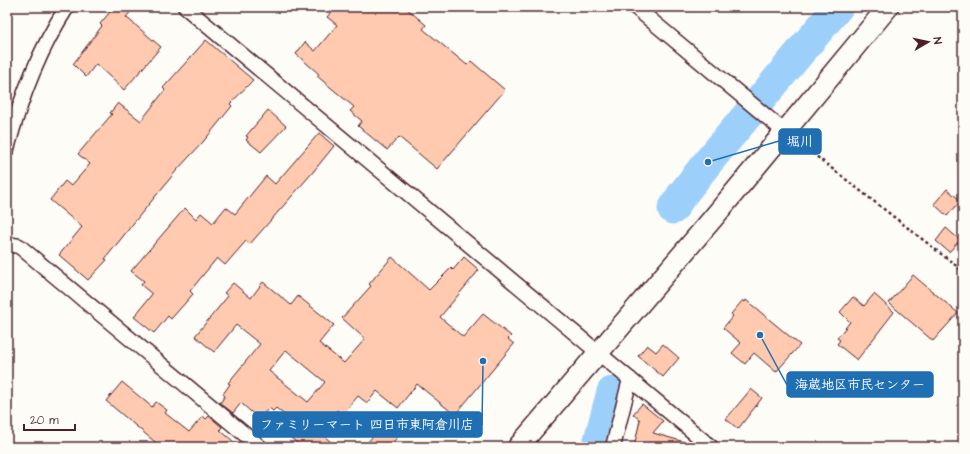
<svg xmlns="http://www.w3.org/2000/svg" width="970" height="454" font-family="'Architects Daughter','Klee One',sans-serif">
  <rect width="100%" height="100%" fill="#fdfcf7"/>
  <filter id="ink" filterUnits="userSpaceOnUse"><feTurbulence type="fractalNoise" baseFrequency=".025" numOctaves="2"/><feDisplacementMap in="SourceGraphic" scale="8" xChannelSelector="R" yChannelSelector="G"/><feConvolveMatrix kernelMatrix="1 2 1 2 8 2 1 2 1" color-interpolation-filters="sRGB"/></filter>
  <g filter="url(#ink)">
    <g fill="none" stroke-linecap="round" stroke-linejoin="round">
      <g stroke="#9cd0fa" stroke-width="31">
        <path d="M673,209L681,196L708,162L838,7"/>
        <path d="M597,447L612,392"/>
      </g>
    </g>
    <g fill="#ffcab0" stroke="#4a1f2b" fill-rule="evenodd">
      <path d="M114,7H135L126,17L161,47L124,90L96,64L86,77L73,64L102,26L100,24Z"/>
      <path d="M335,7H405L426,25L423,29L467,65L471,61L505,90L437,169L399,137L387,150L358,126L362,121L350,111L354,107L317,76L319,74L296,54L305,42L315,51L337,25L327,17Z"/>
      <path d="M206,40L253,80L230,104L232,106L203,142L177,170L136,220L105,259L107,260L88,280L59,255L82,227L50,200L65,181L71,186L90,164L78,154L112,114L110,113L118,103L141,121L165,90L163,88Z"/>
      <path d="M268,110L286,126L261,152L246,140L248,137L246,136Z"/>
      <path d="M319,133L334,146L313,172L250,244L246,241L225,265L217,258L190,291L193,294L171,319L168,316L154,333L134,317L152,294L141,285L144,281L131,271L185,208L196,219L201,213L213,223L226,207L235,214L266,176L275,184Z"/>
      <path d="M947,189L961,201L947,216L934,204Z"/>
      <path d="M946,228L960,240L949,252L936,241Z"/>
      <path d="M392,257L429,290L451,268L453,270L464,257L479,270L440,317L463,337L483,314L511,336L508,339L514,344L455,415L417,384L398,408L377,391L367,403L358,396L342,415L337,410L336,413L335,412L318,431L337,447H302L290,437L298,426L276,408L273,411L269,408L259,419L241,403L233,413L220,403L225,396L223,394L230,384L228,383L260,344L236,325L214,352L195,336L228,296L224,293L233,283L251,298L263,282L291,305L298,296L334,325L319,343L344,363L365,339L342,318L371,286L369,284ZM286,350L325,382L308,402L269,371Z"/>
      <path d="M913,275L958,313L933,341L889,303Z"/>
      <path d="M874,294L894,312L857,360L837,344L840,340L837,338L850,322L840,312L853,297L864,306Z"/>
      <path d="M743,300L745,302L746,300L800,345L776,372L754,353L745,364L732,353L741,343L723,328L733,316L731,314Z"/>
      <path d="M663,344L679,358L663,377L638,356L647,345L656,352Z"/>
      <path d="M122,382L152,407L156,402L167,410L165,413L189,432L203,416L206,419L209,416L222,427L220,430L240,447H161L106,401Z"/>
      <path d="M751,389L762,398L738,429L726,419Z"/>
      <path d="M642,404L663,421L653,433L688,443L687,447H634L640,420L633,414Z"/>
      <path d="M386,420L401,433L389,447H364Z"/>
    </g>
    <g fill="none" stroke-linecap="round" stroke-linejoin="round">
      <g stroke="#4a1f2b" stroke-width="17">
        <g id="street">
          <path d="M185,7L711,447"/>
          <path d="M635,7L785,132"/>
          <path d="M7,149C20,100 39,50 67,7"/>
          <path d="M7,244L19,246L260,447"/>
          <path d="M613,447L630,379"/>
        </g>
      </g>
      <g stroke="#4a1f2b" stroke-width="23">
        <path id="secondary" d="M518,447L714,217L888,7"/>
      </g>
      <path stroke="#4a1f2b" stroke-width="2.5" stroke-dasharray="3 3" stroke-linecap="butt" d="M798,142L963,271"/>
      <use href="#street" stroke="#fdfcf7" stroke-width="14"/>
      <use href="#secondary" stroke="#fdfcf7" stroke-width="20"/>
    </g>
  </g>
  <path fill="none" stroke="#1f6fb2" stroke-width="1.5" d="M708 162L779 141M760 335L787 385M483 361L482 425"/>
  <g fill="#1f6fb2" stroke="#fdfcf7" stroke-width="1.5">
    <circle cx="708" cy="162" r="4"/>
    <circle cx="760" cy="335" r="4"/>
    <circle cx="483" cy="361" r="4"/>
  </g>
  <g fill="#1f6fb2" stroke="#1f6fb2" stroke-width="1.5">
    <rect x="779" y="129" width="42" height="25" rx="4"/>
    <rect x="787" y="372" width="146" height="25" rx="4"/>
    <rect x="253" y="412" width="229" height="25" rx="4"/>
  </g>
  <g font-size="13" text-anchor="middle" font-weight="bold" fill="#fff">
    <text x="800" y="146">堀川</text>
    <text x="860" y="389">海蔵地区市民センター</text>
    <text x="367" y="429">ファミリーマート 四日市東阿倉川店</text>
  </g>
  <rect width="970" height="454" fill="none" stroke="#fdfcf7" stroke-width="24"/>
  <rect x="12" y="12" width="946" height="430" fill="none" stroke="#4a1f2b" stroke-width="1.5" filter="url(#ink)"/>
  <g transform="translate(928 42) rotate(81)" stroke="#fdfcf7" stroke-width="3" paint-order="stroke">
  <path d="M0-3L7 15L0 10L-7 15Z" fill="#4a1f2b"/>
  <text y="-6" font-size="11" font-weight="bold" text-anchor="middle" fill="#4a1f2b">N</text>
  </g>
  <path d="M24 424v6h51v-6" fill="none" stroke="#4a1f2b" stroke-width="2"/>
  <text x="30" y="424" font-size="12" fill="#4a1f2b" stroke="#fdfcf7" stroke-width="3" paint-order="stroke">20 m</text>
</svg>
